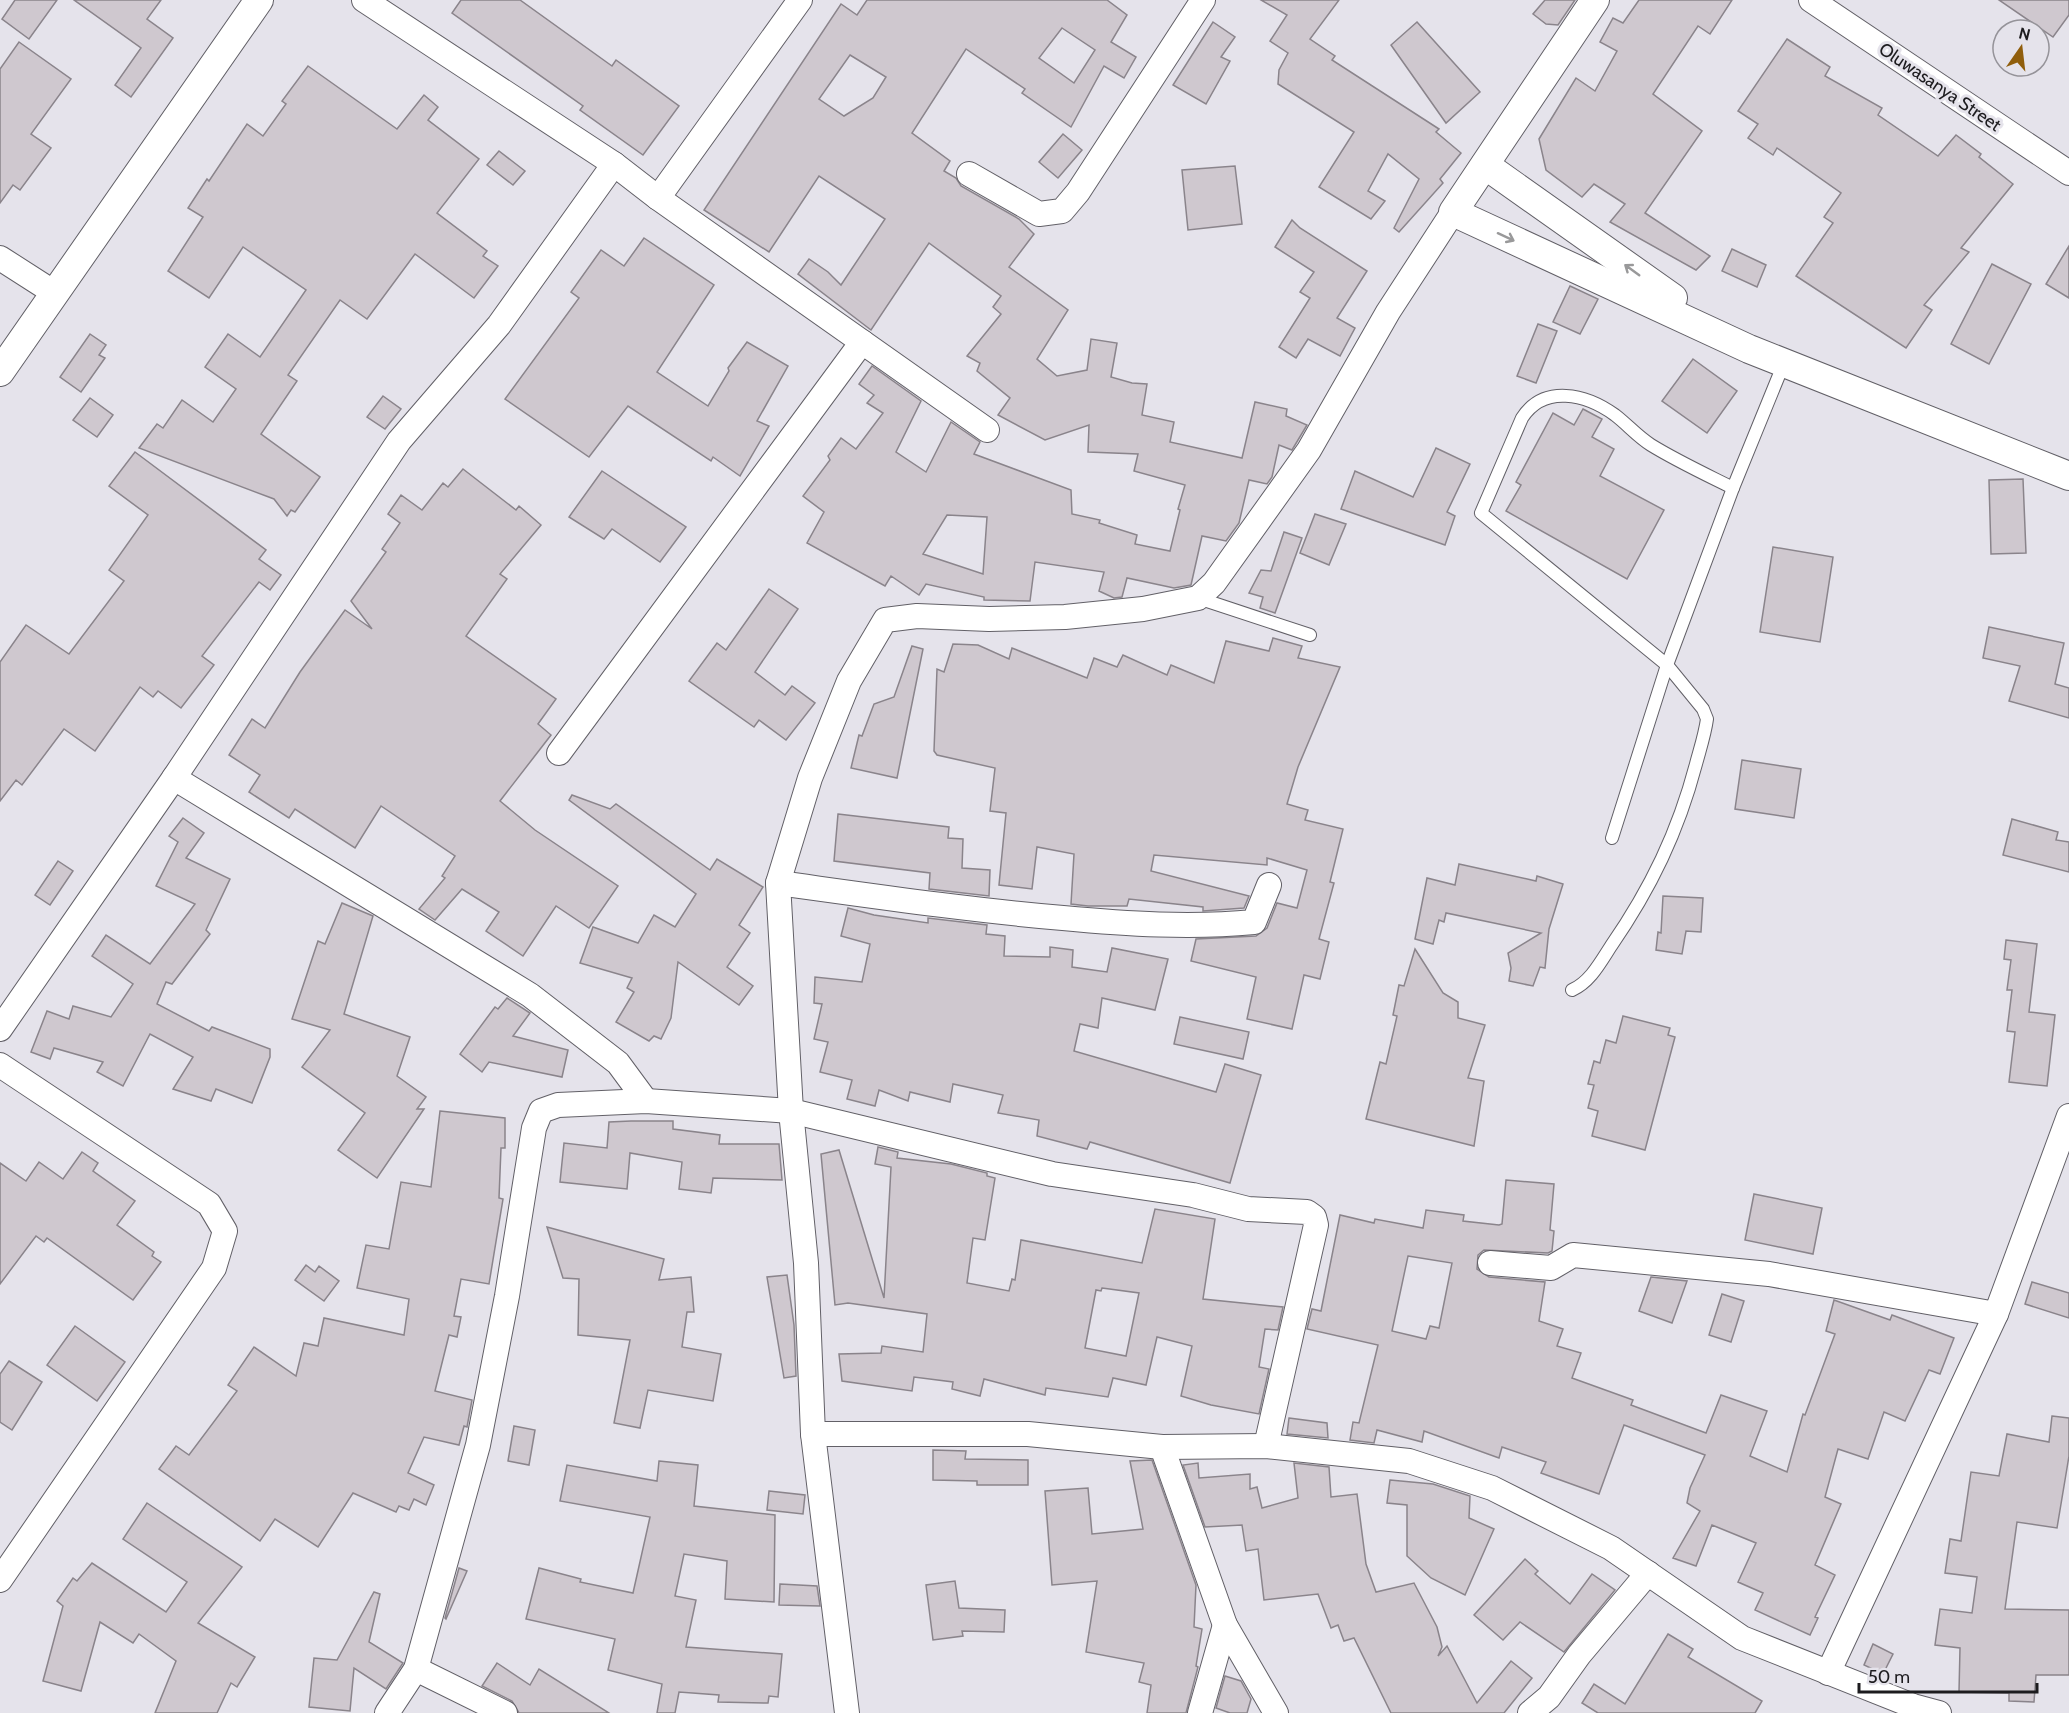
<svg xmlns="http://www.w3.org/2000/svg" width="2069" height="1713" font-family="Cabin,sans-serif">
  <rect width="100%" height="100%" fill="#e5e3eb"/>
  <g fill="#cfc8cf" stroke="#8a848b" stroke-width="1.5" fill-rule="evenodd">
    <path d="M15,0H57L29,39L2,19Z"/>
    <path d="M74,0H161L147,19L173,38L131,97L115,85L141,48Z"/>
    <path d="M461,0H520L612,66L616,60L679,106L643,155L580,110L583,106L452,13Z"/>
    <path d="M867,0H1107L1127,15L1111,42L1136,57L1124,78L1104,66L1071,127L1022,93L1025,89L966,49L912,133L950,161L944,171L956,178L961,186L1019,219L1034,234L1009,267L1068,310L1037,359L1057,376L1087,370L1091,339L1117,343L1111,377L1132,383L1147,384L1142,415L1174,422L1170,442L1242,458L1255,402L1287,409L1286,416L1307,425L1292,450L1279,445L1272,477L1267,484L1249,480L1239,523L1226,541L1202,536L1191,585L1174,588L1127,578L1122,597L1114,598L1099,591L1104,572L1035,562L1030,601L984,600V597L926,584L919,595L891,576L885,586L807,543L824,512L803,496L830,460L828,456L841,438L856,449L883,413L867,403L874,395L859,384L872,366L921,401L896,452L926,472L951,422L980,442L974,454L1071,490L1072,514L1100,520L1099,523L1137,535L1135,544L1170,551L1180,510L1178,509L1185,485L1134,471L1138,454L1088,452L1089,425L1045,440L998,415L1010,398L977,371L980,363L967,356L1001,314L993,307L1001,296L929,243L871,330L798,274L809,259L828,272L841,285L885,219L819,176L769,252L704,210L841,4L857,15ZM1062,28L1095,50L1074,83L1039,58ZM850,55L886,77L873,98L844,116L819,99ZM947,515L987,517L983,574L923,554Z"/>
    <path d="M1261,0H1339L1310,39L1335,56L1332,60L1439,129L1436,132L1461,153L1440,179L1443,183L1399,232L1394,228L1419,179L1388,154L1368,191L1385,201L1371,219L1319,187L1354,132L1278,84L1279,70L1288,53L1270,41L1287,15Z"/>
    <path d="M1545,0H1575L1558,25L1546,24L1533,14Z"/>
    <path d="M1639,0H1732L1710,34L1698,26L1653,94L1702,131L1645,213L1710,256L1696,270L1610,222L1625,204L1594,184L1582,197L1546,170L1539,139L1576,78L1595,91L1617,51L1600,42L1613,18L1623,23Z"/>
    <path d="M1999,0H2069V15L2053,37Z"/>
    <path d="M1213,22L1235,37L1221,57L1230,61L1206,104L1173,85Z"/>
    <path d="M1417,22L1480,92L1446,123L1391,45Z"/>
    <path d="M1787,39L1830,67L1825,76L1882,108L1878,115L1938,156L1956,135L1981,154L1979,157L2013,184L1961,248L1969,252L1924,305L1932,310L1906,348L1796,276L1833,223L1824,217L1841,193L1777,148L1773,155L1748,138L1758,124L1738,111Z"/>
    <path d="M19,42L71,79L31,134L51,148L20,190L13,185L0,203V69Z"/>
    <path d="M308,66L397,129L424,95L438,107L428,120L479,159L437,213L487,251L483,256L498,266L474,298L415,254L367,319L340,300L288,375L297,381L261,434L320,477L295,512L291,510L287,516L274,499L139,448L157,424L163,428L182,400L213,422L236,389L205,367L228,334L260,357L306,290L243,247L209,298L168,271L203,217L188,208L207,179L209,181L247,124L263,136L286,104L282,101Z"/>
    <path d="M1063,134L1082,150L1058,178L1039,162Z"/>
    <path d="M499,151L525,171L513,185L487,165Z"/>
    <path d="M1235,166L1242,224L1188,230L1182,170Z"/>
    <path d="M1292,220L1300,228L1367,271L1337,318L1355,328L1340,356L1308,339L1296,358L1279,347L1310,298L1300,292L1314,272L1275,247Z"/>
    <path d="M644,238L714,285L657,372L708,406L729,371L728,368L747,342L788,366L757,421L769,426L740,476L713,457L711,461L628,406L589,457L505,399L579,298L571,292L601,250L624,266Z"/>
    <path d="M2069,246V298L2046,284Z"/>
    <path d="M1732,249L1766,265L1757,287L1722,271Z"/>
    <path d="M1992,264L2031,284L1989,364L1951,344Z"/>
    <path d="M1570,286L1598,299L1580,334L1553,322Z"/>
    <path d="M1538,324L1557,331L1536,383L1517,376Z"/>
    <path d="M90,334L106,345L99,355L105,358L81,392L60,377Z"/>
    <path d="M1693,359L1737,391L1707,433L1662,401Z"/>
    <path d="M383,396L401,409L385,429L367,417Z"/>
    <path d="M90,398L113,415L97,437L73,420Z"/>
    <path d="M1583,409L1602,419L1592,437L1614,449L1600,476L1664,510L1627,579L1506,511L1521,485L1516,482L1553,413L1574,425Z"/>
    <path d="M1436,448L1470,464L1447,512L1455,516L1445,545L1341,509L1355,471L1413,497Z"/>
    <path d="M135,452L266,550L259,559L281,575L270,590L259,582L202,656L214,665L181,708L158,691L153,697L140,687L95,751L64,729L22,785L16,780L0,801V662L26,625L69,654L124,581L109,570L148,515L109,486Z"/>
    <path d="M463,469L516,510L519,506L541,525L500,574L507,579L466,636L556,699L538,724L551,735L500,801L535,830L618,886L589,928L556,906L523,956L486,931L499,912L462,889L435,920L419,909L445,878L442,876L455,856L381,806L355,848L295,809L289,818L249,792L260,775L229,755L252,719L265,728L300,672L345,610L372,629L351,601L386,552L382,549L400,523L388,514L401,495L422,510L443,483L448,487Z"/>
    <path d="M602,471L686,527L660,562L612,529L604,539L569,517Z"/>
    <path d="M2023,479L2026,553L1991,554L1989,480Z"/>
    <path d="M1315,514L1346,524L1329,565L1300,553Z"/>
    <path d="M1284,532L1302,538L1275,613L1260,608L1263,597L1249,593L1261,570L1271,571Z"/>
    <path d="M1773,547L1833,557L1820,642L1760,632Z"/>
    <path d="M769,589L798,609L755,672L785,695L792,686L815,703L786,740L759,720L754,727L689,681L717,643L726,650Z"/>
    <path d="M1989,627L2064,643L2055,684L2069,688V718L2009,701L2020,666L1983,658Z"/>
    <path d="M1273,638L1302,646L1298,658L1340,667L1298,767L1287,804L1308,810L1305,820L1343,829L1330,882L1334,883L1319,939L1329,942L1320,979L1304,975L1292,1029L1247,1019L1256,977L1191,961L1196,939L1256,936L1267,928L1277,903L1297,908L1307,870L1267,858V865L1154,855L1151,871L1249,896L1244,908L1203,911V907L1129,899L1127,906H1088L1071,904L1074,854L1037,847L1032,889L999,885L1006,813L990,811L995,768L937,755L934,751L937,669L944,672L953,644L978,645L1009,659L1012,648L1087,678L1094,658L1117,667L1123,655L1167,675L1171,665L1214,683L1226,641L1269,651Z"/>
    <path d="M912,646L923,649L897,778L851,768L859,735L862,736L874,704L894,697Z"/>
    <path d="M1742,760L1801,769L1794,818L1735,809Z"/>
    <path d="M572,795L610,809L616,804L710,870L717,859L763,887L739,925L750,933L727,967L753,986L739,1005L678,962L671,1018L661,1039L654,1036L649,1041L616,1022L634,992L627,988L632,978L580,963L593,927L638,943L654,915L675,927L696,894L569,800Z"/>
    <path d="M838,814L949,827L948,838L963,839L962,868L990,870L989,896L929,889L930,873L834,861Z"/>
    <path d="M183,818L204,833L186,858L230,879L206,930L210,934L172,984L166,982L157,1004L209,1031L212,1027L270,1049V1057L252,1103L216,1089L211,1101L173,1089L193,1057L150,1034L123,1086L97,1072L103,1062L54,1048L50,1059L31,1052L47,1011L69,1019L73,1006L111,1017L133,984L92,956L106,935L150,964L195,904L156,886L178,842L169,836Z"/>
    <path d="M2012,819L2058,832L2056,840L2069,842V872L2003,855Z"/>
    <path d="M58,861L73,871L50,905L35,895Z"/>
    <path d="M1459,864L1536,881L1537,876L1563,884L1549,929L1545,968L1540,967L1533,986L1509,981L1511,968L1508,953L1541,933L1446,913L1444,922L1439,920L1433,944L1415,939L1427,878L1455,885Z"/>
    <path d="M1663,896L1703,898L1701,932L1686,931L1682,954L1656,950L1658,932L1661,933Z"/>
    <path d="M342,903L373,916L344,1014L410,1037L397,1076L426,1097L417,1109H424L377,1178L338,1150L365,1113L302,1067L330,1030L292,1019L318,941L325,944Z"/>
    <path d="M848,908L874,915L928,923V918L987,925L986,934L1005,936L1004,956L1050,957V947L1073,950L1072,967L1107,972L1112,948L1168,959L1155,1010L1102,998L1098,1028L1080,1024L1074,1051L1216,1092L1225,1064L1261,1075L1230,1183L1090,1142L1087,1149L1037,1136L1039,1120L998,1113L1003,1095L953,1084L950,1102L910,1092L908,1101L879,1090L875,1106L847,1099L852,1080L820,1072L828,1042L814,1039L822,1004L814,1003L815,977L862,982L870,944L841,936Z"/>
    <path d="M2006,940L2037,944L2029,1012L2055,1015L2047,1086L2009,1082L2015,1032L2007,1031L2012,990H2007L2011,960L2004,959Z"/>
    <path d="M1415,949L1443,993L1458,1002V1018L1485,1025L1468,1078L1484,1081L1474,1146L1366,1119L1380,1062L1386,1064L1397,1016L1393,1015L1399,985L1404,986Z"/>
    <path d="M507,998L530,1013L513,1036L568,1050L562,1077L489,1062L482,1072L460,1054L495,1007L498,1009Z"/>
    <path d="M1623,1016L1670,1028L1668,1035L1675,1037L1645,1150L1592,1136L1598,1111L1588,1108L1594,1085L1588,1084L1594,1061L1600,1063L1606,1040L1616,1043Z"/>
    <path d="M1180,1017L1249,1032L1243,1059L1174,1044Z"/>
    <path d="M440,1111L505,1118V1148H501L499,1198L503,1199L489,1284L461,1279L454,1316L461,1317L457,1337L449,1335L435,1391L472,1400L467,1427L464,1426L459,1445L424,1437L408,1473L434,1485L426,1505L414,1499L409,1510L399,1506L396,1512L353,1493L318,1547L275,1519L260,1541L159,1469L176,1446L189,1455L237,1391L228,1385L254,1347L296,1376L304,1343L318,1346L324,1318L404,1335L409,1299L357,1288L366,1245L389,1249L401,1182L431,1187Z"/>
    <path d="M631,1121H673V1129L720,1135L719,1144H779L782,1180L713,1178L711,1193L679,1189L682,1162L630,1153L627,1189L560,1182L564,1143L607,1148L609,1122Z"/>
    <path d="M878,1147L898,1152L897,1158L951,1164L987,1173V1176L995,1178L985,1240L973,1238L967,1283L1009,1291L1012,1279L1015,1280L1021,1240L1142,1263L1155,1209L1215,1219L1203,1299L1283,1307L1278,1330L1265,1329L1259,1367L1269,1369L1259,1414L1211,1405L1181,1396L1192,1346L1157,1337L1146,1385L1113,1378L1108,1397L1046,1388L1045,1395L984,1379L980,1396L952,1389L953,1382L914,1377L912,1391L842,1381L839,1354L881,1353L882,1346L923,1352L927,1314L848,1303L835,1305L821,1154L839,1150L884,1298L891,1167L875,1164ZM1102,1288L1139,1293L1126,1356L1085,1348L1096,1290L1101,1291Z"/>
    <path d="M82,1152L98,1163L93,1171L135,1201L117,1225L154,1252L152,1256L161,1262L133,1300L47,1238L44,1242L36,1236L0,1284V1163L26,1181L39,1162L63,1179Z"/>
    <path d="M1506,1180L1554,1184L1550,1230L1554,1231L1552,1251L1548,1253L1484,1250L1478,1255L1477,1269L1489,1277L1545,1282L1539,1321L1563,1329L1557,1346L1581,1353L1572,1378L1633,1400L1631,1405L1706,1433L1721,1395L1767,1411L1750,1456L1787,1472L1803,1414L1805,1415L1835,1334L1826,1331L1834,1300L1890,1320L1892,1315L1954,1338L1940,1374L1929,1370L1905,1421L1884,1412L1868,1459L1838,1449L1825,1497L1841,1504L1815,1565L1835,1575L1815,1617L1818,1618L1810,1635L1755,1610L1763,1593L1738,1582L1756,1543L1712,1525L1696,1566L1673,1558L1700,1511L1687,1503L1690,1488L1705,1455L1624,1425L1599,1494L1541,1473L1546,1462L1502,1447L1499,1458L1424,1431L1422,1442L1377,1430L1374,1443L1350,1440L1353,1422L1359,1423L1378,1345L1307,1329L1312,1309L1321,1311L1340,1215L1374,1223L1375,1219L1423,1228L1426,1210L1464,1215L1463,1221L1499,1225L1502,1224ZM1408,1256L1452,1263L1439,1328L1430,1326L1426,1339L1392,1331Z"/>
    <path d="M1754,1194L1822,1208L1813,1254L1745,1240Z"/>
    <path d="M547,1227L664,1259L659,1280L691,1277L694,1312H687L682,1347L721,1354L713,1401L648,1390L640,1428L614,1423L630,1340L578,1335L579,1279L563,1278Z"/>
    <path d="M306,1265L315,1272L319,1266L339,1281L324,1301L295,1280Z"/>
    <path d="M787,1275L794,1325L796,1376L784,1378L767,1277Z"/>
    <path d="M1651,1277L1687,1281L1672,1323L1639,1311Z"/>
    <path d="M2032,1282L2069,1293V1318L2025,1304Z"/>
    <path d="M1722,1294L1744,1301L1731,1342L1709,1335Z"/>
    <path d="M75,1326L125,1362L97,1401L47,1365Z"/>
    <path d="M9,1361L42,1382L12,1430L0,1422V1374Z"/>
    <path d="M2052,1416L2069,1418V1456L2057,1528L2017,1522L2005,1609L2069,1610V1675H2036L2034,1702L2009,1701V1693L1959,1692L1960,1648L1935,1645L1940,1609L1972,1613L1977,1577L1945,1573L1950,1539L1961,1541L1971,1472L1999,1476L2007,1434L2049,1442Z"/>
    <path d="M1289,1418L1327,1423L1328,1438L1287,1434Z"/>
    <path d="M514,1426L535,1430L529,1465L508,1461Z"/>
    <path d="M933,1450L966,1451L965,1459L1028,1460V1485H977V1481L933,1480Z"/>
    <path d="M1152,1460L1196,1585L1194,1627L1202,1629L1196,1666L1198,1667L1186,1713H1147L1151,1685L1139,1682L1144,1663L1086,1652L1097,1581L1052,1585L1045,1491L1088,1488L1092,1534L1143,1529L1130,1461Z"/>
    <path d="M659,1461L698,1465L694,1506L775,1515L774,1602L725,1599L727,1561L684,1554L675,1596L696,1600L686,1647L782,1654L778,1697L769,1696L768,1703L718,1702L719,1695L679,1692L675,1713H657L662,1684L608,1670L615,1639L526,1619L539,1568L581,1579L580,1582L633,1593L650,1517L560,1501L567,1465L657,1481Z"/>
    <path d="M1198,1463L1199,1478L1250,1474V1489L1257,1487L1262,1508L1298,1498L1294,1463L1329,1467L1331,1497L1357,1494L1366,1564L1376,1592L1414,1583L1437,1627L1442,1647L1438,1656L1447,1646L1477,1703L1511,1661L1532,1678L1504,1713H1391L1354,1638L1344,1641L1338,1625L1331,1628L1318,1594L1264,1600L1258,1549L1246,1551L1242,1525L1205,1527L1183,1465Z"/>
    <path d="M1390,1480L1433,1484L1470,1496L1469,1518L1494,1529L1465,1595L1431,1578L1407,1556V1505L1387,1503Z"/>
    <path d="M769,1491L805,1495L803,1514L767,1510Z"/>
    <path d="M147,1503L242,1567L198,1623L255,1657L237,1687L231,1683L217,1713H155L176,1661L139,1634L133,1643L100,1622L81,1691L43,1681L63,1606L57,1601L73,1578L77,1581L92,1563L166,1612L187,1582L123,1539Z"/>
    <path d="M1525,1559L1538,1571L1535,1574L1570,1604L1592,1574L1615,1590L1564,1652L1520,1622L1503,1640L1474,1615Z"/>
    <path d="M459,1568L467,1571L446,1619L445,1618Z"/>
    <path d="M955,1581L959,1608L1005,1610L1004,1632L962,1631L963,1636L933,1640L926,1585Z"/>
    <path d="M780,1584L817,1586L820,1606L779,1605Z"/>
    <path d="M374,1592L380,1594L369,1642L403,1663L386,1689L354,1668L350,1711L309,1707L314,1658L337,1660Z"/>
    <path d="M1668,1634L1693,1649L1688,1657L1762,1701L1755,1713H1598L1582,1703L1594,1684L1625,1704Z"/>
    <path d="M1873,1644L1893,1654L1883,1674L1864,1665Z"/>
    <path d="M497,1663L530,1685L539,1669L609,1713H519L512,1701L482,1686Z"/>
    <path d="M1225,1676L1241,1681L1251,1699L1247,1713H1230L1216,1708Z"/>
  </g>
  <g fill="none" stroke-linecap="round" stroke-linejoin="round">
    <g stroke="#626067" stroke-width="14">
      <g id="service">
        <path d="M1198,598L1310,635"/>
        <path d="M1612,838L1667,665L1733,488L1784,363"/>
        <path d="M1572,990C1590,982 1600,963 1611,946C1651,888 1678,832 1696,764C1700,749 1705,734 1707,719L1703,709L1667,665L1481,513L1522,418C1544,384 1586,394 1615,415C1628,425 1637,436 1651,445C1677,461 1705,474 1733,488"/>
      </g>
    </g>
    <g stroke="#626067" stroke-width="26">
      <g id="minor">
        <path d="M364,0L614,164L658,198L987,430"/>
        <path d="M1811,0L2069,173"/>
        <path d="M969,174L1039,214L1062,211L1078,192L1203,0"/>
        <path d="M658,198L800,0"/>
        <path d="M0,258L53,292"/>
        <path d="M559,753L862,342"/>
        <path d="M174,778L530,995L618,1063L646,1101"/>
        <path d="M778,883C873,896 968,910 1063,918C1127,924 1191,928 1254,922L1269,885"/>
        <path d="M0,1029L174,778L399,441L499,325L614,164"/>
        <path d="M0,1065L209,1204L225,1231L214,1268L0,1580"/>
        <path d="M1490,1263L1551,1268L1573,1255L1769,1274L1996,1314"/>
        <path d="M813,1434H1028L1162,1447L1266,1446L1409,1461L1492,1488L1611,1548L1742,1638L1913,1706L1939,1713"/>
        <path d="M1162,1447L1225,1625L1276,1713"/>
        <path d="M416,1669L505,1713"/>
        <path d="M1828,1673L1996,1314L2069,1116"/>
        <path d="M387,1713L416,1669L478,1445L507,1296L534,1128L541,1111L558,1105L646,1101L791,1111L1052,1174L1193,1195L1248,1209L1307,1212L1314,1217L1316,1225L1266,1446"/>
        <path d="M847,1713L813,1434L806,1263L791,1111L778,883L810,778L849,681L885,620L917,616L989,619L1065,617L1143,609L1198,598L1214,583L1309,450L1388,312L1453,212"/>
        <path d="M1200,1713L1225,1625"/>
        <path d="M1530,1713L1549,1697L1579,1655L1648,1573"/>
      </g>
    </g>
    <g stroke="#626067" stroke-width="30">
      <g id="tertiary">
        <path d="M1595,0L1453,212L1749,349L2069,476"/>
        <path d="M1485,165L1673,298"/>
        <path d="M0,372L259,0"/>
      </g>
    </g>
    <use href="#service" stroke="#fff" stroke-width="12"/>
    <use href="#minor" stroke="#fff" stroke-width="24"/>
    <use href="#tertiary" stroke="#fff" stroke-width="28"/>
  </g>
  <defs><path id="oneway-shaft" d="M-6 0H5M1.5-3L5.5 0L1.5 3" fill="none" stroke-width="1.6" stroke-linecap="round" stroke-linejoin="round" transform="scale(1.5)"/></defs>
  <g stroke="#99999a">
    <use href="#oneway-shaft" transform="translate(1506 237) rotate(25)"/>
    <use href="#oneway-shaft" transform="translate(1632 270) rotate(-144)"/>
  </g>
  <g text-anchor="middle" stroke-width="6" stroke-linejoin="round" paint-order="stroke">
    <g font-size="18" fill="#1d1c1f" stroke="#e5e3eb">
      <text transform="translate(1940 87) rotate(34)" y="6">Oluwasanya Street</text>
    </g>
  </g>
  <g transform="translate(2021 48) rotate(14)"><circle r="28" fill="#e5e3eb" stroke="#959399" stroke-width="1.5"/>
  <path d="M0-4.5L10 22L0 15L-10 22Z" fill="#905e0c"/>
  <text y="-9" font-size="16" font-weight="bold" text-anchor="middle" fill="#1d1c1f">N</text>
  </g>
  <path d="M1859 1683v9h178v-9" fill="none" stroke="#1d1c1f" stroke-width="3"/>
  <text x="1868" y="1683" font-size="18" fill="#1d1c1f" stroke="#e5e3eb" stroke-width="4.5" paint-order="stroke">50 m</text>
</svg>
